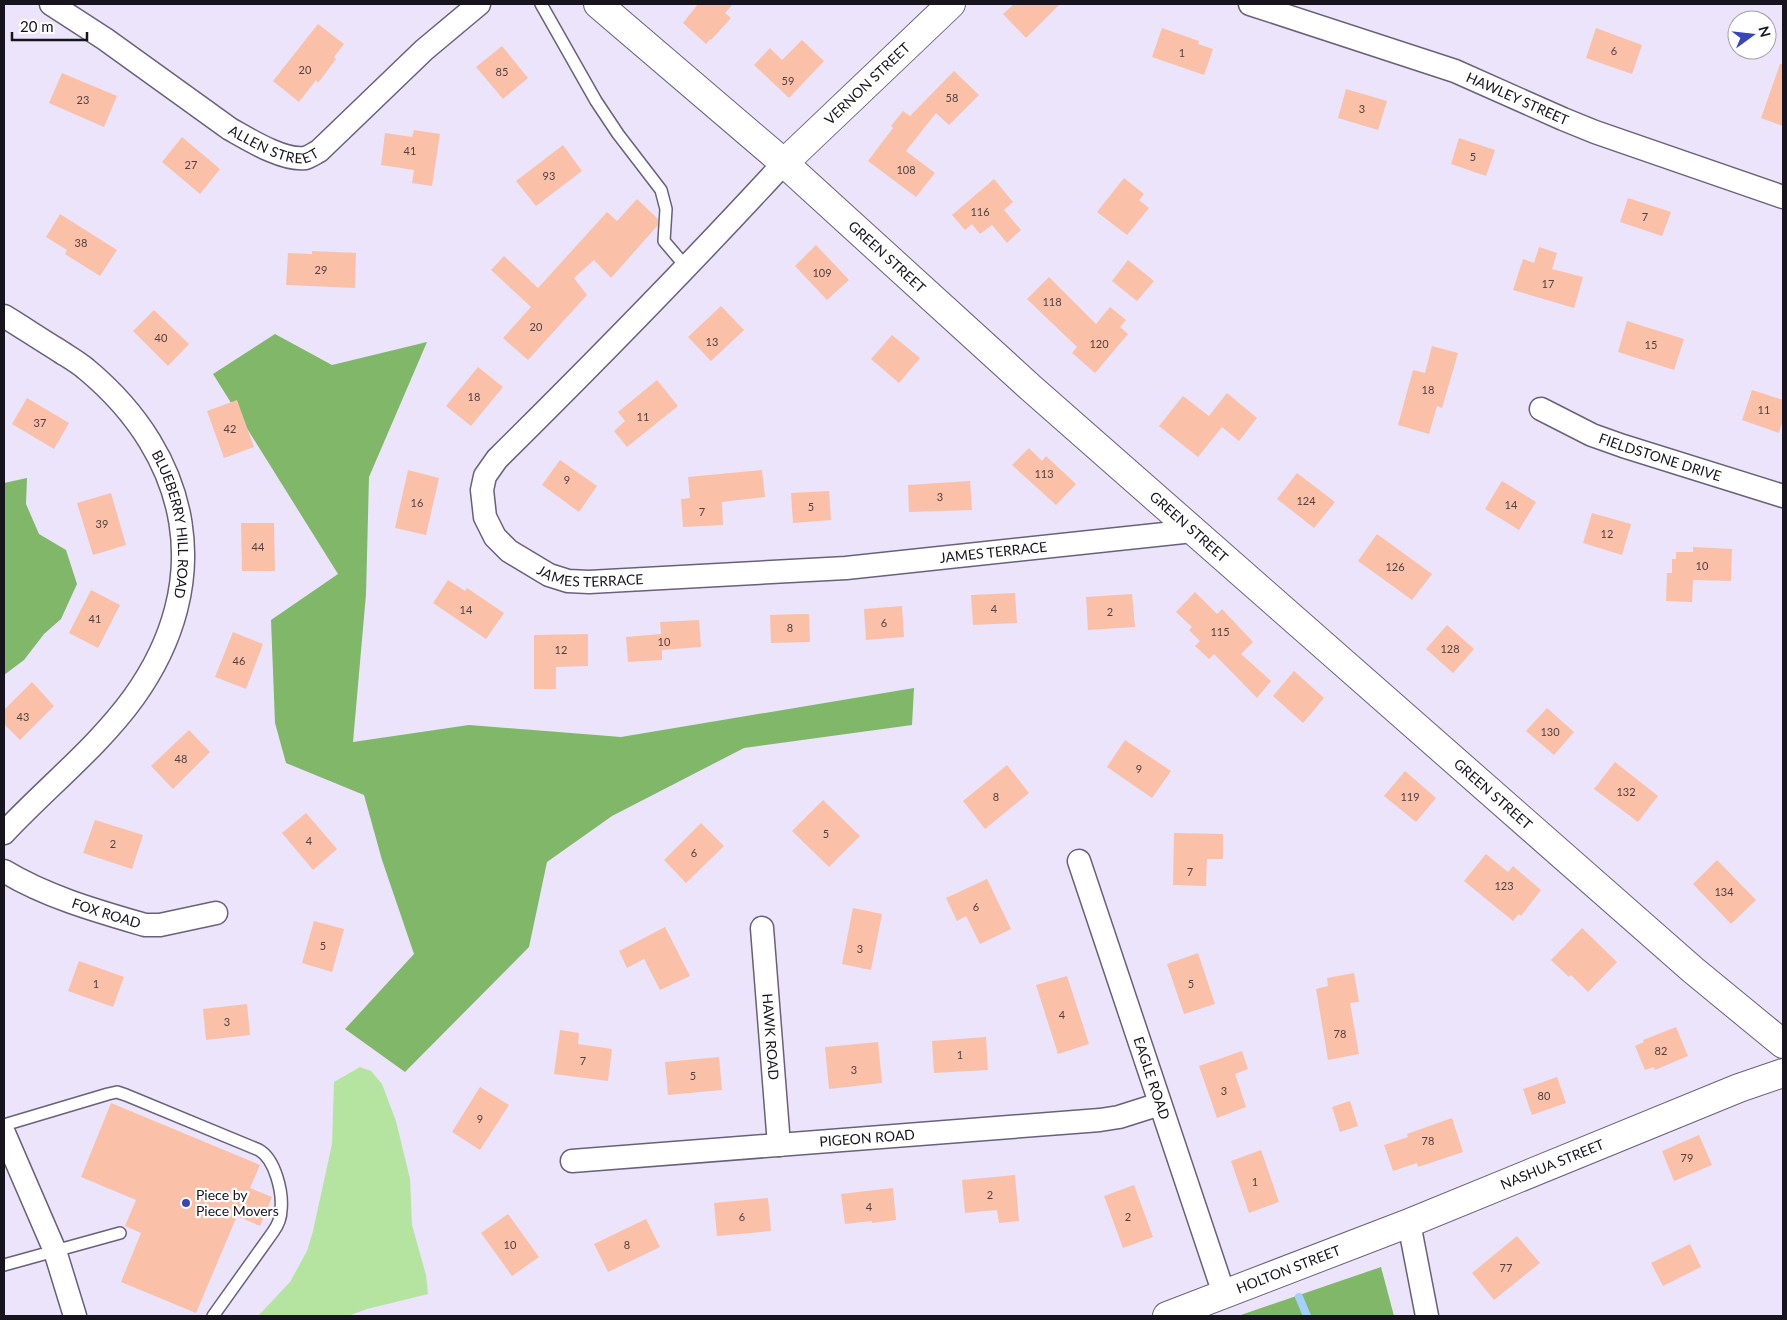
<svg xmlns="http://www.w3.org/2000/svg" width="1787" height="1320" font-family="Lato,sans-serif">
  <rect width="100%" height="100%" fill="#ece4fb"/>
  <path fill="#b4e49f" d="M360,1067L371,1071L382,1084L396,1121L410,1179L412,1225L426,1275L428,1294L367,1309L348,1316H258L290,1282L307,1251L313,1231L332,1144L334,1082Z"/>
  <g fill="#80b768">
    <path d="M275,334L332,365L427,342L369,477L366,594L353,742L469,725L621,737L914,688L912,725L744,748L612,816L547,862L529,947L405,1072L345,1029L414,954L382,860L364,795L286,763L275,723L271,620L338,574L213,374Z"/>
    <path d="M27,478L26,504L39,534L66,550L77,584L61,619L44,634L24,660L4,675V483Z"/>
    <path d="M1381,1267L1394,1316H1238Z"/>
  </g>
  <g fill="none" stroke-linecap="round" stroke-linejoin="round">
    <path stroke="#a5d0f9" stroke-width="8" d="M1299,1297L1307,1316"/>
  </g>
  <g fill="#fac1a8">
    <path d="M698,4H733L725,13L731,18L711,40L710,39L706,44L683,23Z"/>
    <path d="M1014,4H1060L1026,38L1003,14Z"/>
    <path d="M318,24L344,44L334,57L336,59L318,83L316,80L299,102L273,81Z"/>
    <path d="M1162,28L1199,41L1198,44L1213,49L1204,75L1152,57Z"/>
    <path d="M1596,28L1642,45L1632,74L1586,58Z"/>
    <path d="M802,40L824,61L789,98L754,65L770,48L782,60Z"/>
    <path d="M502,46L528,78L503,99L476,67Z"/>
    <path d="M1780,64H1783V126L1761,118Z"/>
    <path d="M954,71L979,95L949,125L936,113L906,151L935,173L916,197L868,161L893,128L891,126L903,111L910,116Z"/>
    <path d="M62,73L117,96L104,127L49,103Z"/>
    <path d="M1346,89L1387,101L1378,130L1338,118Z"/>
    <path d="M414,130L440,134L432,186L412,183L414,170L381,165L385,133L412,137Z"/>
    <path d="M182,137L220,169L200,194L162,162Z"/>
    <path d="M1459,138L1495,150L1486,176L1451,164Z"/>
    <path d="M563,145L582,171L536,206L516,181Z"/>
    <path d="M1124,178L1144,194L1139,200L1149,208L1127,235L1097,212Z"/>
    <path d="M994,179L1013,202L1004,210L1021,230L1007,243L992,225L980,234L972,224L965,230L952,215Z"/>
    <path d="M1628,198L1671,212L1662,236L1620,222Z"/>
    <path d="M637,199L658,219V225L611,278L594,260L574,278L587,295L528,360L503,338L531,307L491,270L504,256L538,288L607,212L617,221Z"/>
    <path d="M60,214L117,250L100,276L65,254L67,250L46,237Z"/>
    <path d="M816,245L849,280L827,300L795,266Z"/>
    <path d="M1539,247L1557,253L1552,269L1583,277L1574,308L1513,290L1523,259L1534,263Z"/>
    <path d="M312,251L356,253L355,288L286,285L288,253L312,254Z"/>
    <path d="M1128,260L1154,281L1137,301L1112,281Z"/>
    <path d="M1049,277L1096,324L1110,307L1126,320L1120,327L1128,334L1095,373L1072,353L1077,347L1027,299Z"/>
    <path d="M721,306L744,330L711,361L688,337Z"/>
    <path d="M154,310L189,344L168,366L133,331Z"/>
    <path d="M1627,321L1684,339L1674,370L1618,352Z"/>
    <path d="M892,335L920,358L899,383L871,359Z"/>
    <path d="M1432,346L1458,353L1442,408L1437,406L1429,434L1398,425L1413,370L1425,373Z"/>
    <path d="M478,367L503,387L471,426L446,406Z"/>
    <path d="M657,380L678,406L627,447L614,431L625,421L618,412Z"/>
    <path d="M1752,390L1783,400V419L1779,433L1742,420Z"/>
    <path d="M1227,393L1257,418L1239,441L1222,427L1198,457L1159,426L1183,396L1209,416Z"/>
    <path d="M27,398L69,423L54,449L12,424Z"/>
    <path d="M237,400L254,447L224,458L207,411Z"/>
    <path d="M1029,448L1042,461L1046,456L1076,484L1056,505L1012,465Z"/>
    <path d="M560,460L597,486L579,512L542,485Z"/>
    <path d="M408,470L439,478L426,535L395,528Z"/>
    <path d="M762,470L765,497L722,502L723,525L683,527L681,499L690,498L688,477Z"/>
    <path d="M1297,473L1335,502L1314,528L1277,499Z"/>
    <path d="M970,481L972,510L909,512L908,485Z"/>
    <path d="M1502,481L1536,502L1519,530L1485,509Z"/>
    <path d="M829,491L831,520L793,523L791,493Z"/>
    <path d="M111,493L126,545L93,555L77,503Z"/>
    <path d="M1592,513L1631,524L1622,555L1583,543Z"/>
    <path d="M241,523H274L275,571H242Z"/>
    <path d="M1377,534L1432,574L1412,600L1358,561Z"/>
    <path d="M1693,547L1732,549L1731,581L1693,580L1692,602L1666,601L1667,573H1672V559H1676V552H1693Z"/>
    <path d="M448,580L465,591L467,588L504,613L486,639L433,603Z"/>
    <path d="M91,590L120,605L98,648L69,633Z"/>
    <path d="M1195,592L1217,614L1222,609L1253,642L1241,654L1271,681L1257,698L1214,654L1209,659L1195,646L1200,641L1189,630L1192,627L1176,612Z"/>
    <path d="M1015,593L1017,623L973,625L971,595Z"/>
    <path d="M1132,594L1135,627L1088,630L1086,597Z"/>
    <path d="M902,606L904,637L866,640L864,609Z"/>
    <path d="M800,614H809L810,642L771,643L770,615Z"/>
    <path d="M699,620L701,647L662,650V660L628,662L626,637L661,634L660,622Z"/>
    <path d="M1447,625L1474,649L1453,673L1426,649Z"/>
    <path d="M233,632L263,644L246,689L215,677Z"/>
    <path d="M588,634V666L556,667V689H534V635Z"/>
    <path d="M1294,671L1324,698L1303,723L1273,696Z"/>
    <path d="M32,682L54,706L20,740L4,724V710Z"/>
    <path d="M1547,708L1574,732L1554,755L1526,731Z"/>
    <path d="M189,730L210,752L173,789L151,766Z"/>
    <path d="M1125,740L1171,771L1152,798L1107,767Z"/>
    <path d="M1615,762L1658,796L1638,822L1594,789Z"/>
    <path d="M1007,765L1029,793L985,829L963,801Z"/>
    <path d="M1405,771L1436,798L1416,822L1384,796Z"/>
    <path d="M823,800L860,836L829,867L792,831Z"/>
    <path d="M306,813L337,849L313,870L282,833Z"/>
    <path d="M95,820L143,835L132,869L83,853Z"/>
    <path d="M701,823L724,846L686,883L664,860Z"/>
    <path d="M1174,833L1223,834V859H1207L1206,886L1173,885Z"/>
    <path d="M1486,854L1508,872L1513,866L1541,890L1521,916L1519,914L1513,921L1464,881Z"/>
    <path d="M1717,860L1756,900L1731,924L1693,884Z"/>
    <path d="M987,879L1011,929L980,944L966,916L957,921L946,898Z"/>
    <path d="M853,908L882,914L871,970L842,964Z"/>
    <path d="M314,921L344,929L332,972L302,963Z"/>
    <path d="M665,927L690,976L660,990L644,959L627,968L619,951Z"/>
    <path d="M1582,928L1617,962L1588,992L1571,975L1569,977L1551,960Z"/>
    <path d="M1198,953L1215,1004L1184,1014L1167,964Z"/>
    <path d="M79,961L124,977L113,1007L68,991Z"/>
    <path d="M1354,973L1359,1002L1350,1003L1359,1054L1328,1060L1316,989L1328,986L1327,978Z"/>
    <path d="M1067,976L1089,1044L1058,1054L1036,985Z"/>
    <path d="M247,1004L250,1035L206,1040L203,1009Z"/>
    <path d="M1676,1027L1688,1056L1655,1070L1654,1067L1645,1070L1635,1046L1644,1042L1643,1040Z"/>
    <path d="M560,1030L579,1033L578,1044L612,1049L608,1081L554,1074Z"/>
    <path d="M986,1037L988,1070L934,1073L932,1041Z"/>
    <path d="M878,1042L882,1083L829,1089L825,1047Z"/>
    <path d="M1242,1051L1248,1069L1235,1074L1246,1107L1217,1118L1199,1066Z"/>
    <path d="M719,1057L722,1090L668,1095L665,1062Z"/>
    <path d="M1557,1077L1566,1103L1532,1115L1523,1089Z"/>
    <path d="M480,1087L509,1105L480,1150L452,1132Z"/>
    <path d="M1350,1101L1358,1126L1340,1132L1332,1107Z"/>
    <path d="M111,1103L260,1165L250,1188L272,1197L260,1226L237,1216L196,1313L121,1282L141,1233L125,1226L136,1200L81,1177Z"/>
    <path d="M1452,1118L1463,1152L1418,1167L1417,1163L1393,1171L1384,1145L1408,1137L1407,1134Z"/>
    <path d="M1699,1135L1712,1165L1674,1181L1662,1151Z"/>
    <path d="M1261,1150L1279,1202L1249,1213L1231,1161Z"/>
    <path d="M1015,1175L1019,1221L999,1223L997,1210L965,1213L962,1180Z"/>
    <path d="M1134,1185L1153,1237L1123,1248L1104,1196Z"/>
    <path d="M893,1188L896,1220L872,1223V1221L845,1224L841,1194Z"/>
    <path d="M768,1198L771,1231L717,1236L714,1203Z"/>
    <path d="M508,1214L539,1257L512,1276L481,1233Z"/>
    <path d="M646,1219L660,1247L608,1272L594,1244Z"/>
    <path d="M1517,1236L1540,1263L1494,1300L1472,1273Z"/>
    <path d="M1690,1244L1701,1267L1663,1286L1651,1263Z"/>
  </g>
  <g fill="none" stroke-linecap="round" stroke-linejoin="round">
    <g stroke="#696179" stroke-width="14">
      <g id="service">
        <path d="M541,4L596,101L618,134L661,190L666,209L664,241L687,268"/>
        <path d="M4,1125L108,1094L117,1092L126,1095L259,1150C275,1159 283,1192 281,1210C281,1218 278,1225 273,1232L213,1316"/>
        <path d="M4,1265L120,1233"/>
      </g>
    </g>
    <g stroke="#696179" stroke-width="25">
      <g id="minor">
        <path id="s1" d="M51,4L105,39L230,129C248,139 283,161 305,158C309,157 315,153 319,151L424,50L479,4"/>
        <path id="s2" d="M1250,4L1455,71L1563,119L1595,132L1783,197"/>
        <path id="s3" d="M784,163C691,264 595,362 497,459L485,476L482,490L485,517L495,537L509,551L549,575L568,581L589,582L846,568L1193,531"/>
        <path id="s4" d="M4,316C22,327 40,339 58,350C67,356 78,362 86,369C192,457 216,582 134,697C98,747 46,788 4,833"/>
        <path id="s5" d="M1541,409L1592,435L1623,446L1783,496"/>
        <path id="s6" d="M1079,861L1224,1294"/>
        <path id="s7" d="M4,871C47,897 97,911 145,925H160L216,913"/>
        <path id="s8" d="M762,928L779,1145"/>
        <path d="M4,1133L55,1251L75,1316"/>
        <path id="s9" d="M572,1161L1100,1120L1119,1117L1160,1104"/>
        <path d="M1409,1223L1427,1316"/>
      </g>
    </g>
    <g stroke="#696179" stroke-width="30">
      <g id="tertiary">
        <path id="s10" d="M598,4L784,163L1031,388L1693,970L1783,1044"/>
        <path id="s11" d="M784,163L951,4"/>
        <path id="s12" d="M1167,1316L1409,1223L1739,1088L1783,1073"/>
      </g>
    </g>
    <use href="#service" stroke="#fff" stroke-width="11"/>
    <use href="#minor" stroke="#fff" stroke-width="22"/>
    <use href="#tertiary" stroke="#fff" stroke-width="28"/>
  </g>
  <circle fill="#3745b8" stroke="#fff" stroke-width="2" cx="186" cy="1203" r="5"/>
  <g text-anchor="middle" stroke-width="4.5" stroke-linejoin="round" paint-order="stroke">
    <g font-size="11" fill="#503f40">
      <text x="1614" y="55">6</text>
      <text x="1182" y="57">1</text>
      <text x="305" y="74">20</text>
      <text x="502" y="76">85</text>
      <text x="788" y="85">59</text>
      <text x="952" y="102">58</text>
      <text x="83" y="104">23</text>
      <text x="1362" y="113">3</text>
      <text x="410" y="155">41</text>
      <text x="1473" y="161">5</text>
      <text x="191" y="169">27</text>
      <text x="906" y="174">108</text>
      <text x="549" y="180">93</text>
      <text x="980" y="216">116</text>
      <text x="1645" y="221">7</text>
      <text x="81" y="247">38</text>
      <text x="321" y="274">29</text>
      <text x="822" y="277">109</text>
      <text x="1548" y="288">17</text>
      <text x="1052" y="306">118</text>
      <text x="536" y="331">20</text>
      <text x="161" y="342">40</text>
      <text x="712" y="346">13</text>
      <text x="1099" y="348">120</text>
      <text x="1651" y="349">15</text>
      <text x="1428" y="394">18</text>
      <text x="474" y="401">18</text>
      <text x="1764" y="414">11</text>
      <text x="643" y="421">11</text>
      <text x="40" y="427">37</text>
      <text x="230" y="433">42</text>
      <text x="1044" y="478">113</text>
      <text x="567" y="484">9</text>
      <text x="940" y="501">3</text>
      <text x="1306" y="505">124</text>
      <text x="417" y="507">16</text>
      <text x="1511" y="509">14</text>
      <text x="811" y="511">5</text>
      <text x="702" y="516">7</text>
      <text x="102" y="528">39</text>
      <text x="1607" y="538">12</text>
      <text x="258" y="551">44</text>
      <text x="1702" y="570">10</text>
      <text x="1395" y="571">126</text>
      <text x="994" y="613">4</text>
      <text x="466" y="614">14</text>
      <text x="1110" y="616">2</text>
      <text x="95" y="623">41</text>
      <text x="884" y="627">6</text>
      <text x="790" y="632">8</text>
      <text x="1220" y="636">115</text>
      <text x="664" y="646">10</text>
      <text x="1450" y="653">128</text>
      <text x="561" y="654">12</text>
      <text x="239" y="665">46</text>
      <text x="23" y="721">43</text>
      <text x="1550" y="736">130</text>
      <text x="181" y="763">48</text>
      <text x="1139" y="773">9</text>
      <text x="1626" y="796">132</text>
      <text x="996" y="801">8</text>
      <text x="1410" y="801">119</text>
      <text x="826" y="838">5</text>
      <text x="309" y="845">4</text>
      <text x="113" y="848">2</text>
      <text x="694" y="857">6</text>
      <text x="1190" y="876">7</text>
      <text x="1504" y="890">123</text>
      <text x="1724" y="896">134</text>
      <text x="976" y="911">6</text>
      <text x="323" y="950">5</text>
      <text x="860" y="953">3</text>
      <text x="96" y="988">1</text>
      <text x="1191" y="988">5</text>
      <text x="1062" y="1019">4</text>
      <text x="227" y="1026">3</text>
      <text x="1340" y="1038">78</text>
      <text x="1661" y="1055">82</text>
      <text x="960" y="1059">1</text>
      <text x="583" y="1065">7</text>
      <text x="854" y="1074">3</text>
      <text x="693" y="1080">5</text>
      <text x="1224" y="1095">3</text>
      <text x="1544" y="1100">80</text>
      <text x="480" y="1123">9</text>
      <text x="1428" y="1145">78</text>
      <text x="1687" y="1162">79</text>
      <text x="1255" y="1186">1</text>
      <text x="990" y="1199">2</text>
      <text x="869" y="1211">4</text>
      <text x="742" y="1221">6</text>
      <text x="1128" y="1221">2</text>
      <text x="510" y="1249">10</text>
      <text x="627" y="1249">8</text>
      <text x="1506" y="1272">77</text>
    </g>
    <g font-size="14" fill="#17141e" stroke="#fff">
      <text dy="5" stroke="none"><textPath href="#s11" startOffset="115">VERNON STREET</textPath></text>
      <text dy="5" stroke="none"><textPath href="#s2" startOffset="284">HAWLEY STREET</textPath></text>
      <text dy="5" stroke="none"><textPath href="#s1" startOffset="266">ALLEN STREET</textPath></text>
      <text dy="5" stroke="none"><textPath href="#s10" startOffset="384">GREEN STREET</textPath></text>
      <text dy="5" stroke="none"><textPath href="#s5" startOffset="129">FIELDSTONE DRIVE</textPath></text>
      <text dy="5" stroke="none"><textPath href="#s4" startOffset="282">BLUEBERRY HILL ROAD</textPath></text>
      <text dy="5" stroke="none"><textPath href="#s10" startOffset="789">GREEN STREET</textPath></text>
      <text dy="5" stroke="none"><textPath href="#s3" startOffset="1010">JAMES TERRACE</textPath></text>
      <text dy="5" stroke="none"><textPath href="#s3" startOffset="605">JAMES TERRACE</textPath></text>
      <text dy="5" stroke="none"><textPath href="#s10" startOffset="1194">GREEN STREET</textPath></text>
      <text dy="5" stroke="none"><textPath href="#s7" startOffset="111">FOX ROAD</textPath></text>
      <text dy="5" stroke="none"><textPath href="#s8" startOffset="109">HAWK ROAD</textPath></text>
      <text dy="5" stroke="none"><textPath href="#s6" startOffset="229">EAGLE ROAD</textPath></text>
      <text dy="5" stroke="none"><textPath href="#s9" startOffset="296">PIGEON ROAD</textPath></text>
      <text dy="5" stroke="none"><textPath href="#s12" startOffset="414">NASHUA STREET</textPath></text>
      <text dy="5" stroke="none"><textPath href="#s12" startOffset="130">HOLTON STREET</textPath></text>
    </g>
    <g font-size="14" fill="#17141e" stroke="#fff" text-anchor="start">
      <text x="196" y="1200">Piece by<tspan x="196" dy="16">Piece Movers</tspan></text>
    </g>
  </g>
  <rect width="1787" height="1320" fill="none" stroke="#17141e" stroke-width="10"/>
  <g transform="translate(1752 35) rotate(75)"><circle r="24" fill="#ffffff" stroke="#a2a1a5"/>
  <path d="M0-4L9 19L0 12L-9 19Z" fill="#3745b8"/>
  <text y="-8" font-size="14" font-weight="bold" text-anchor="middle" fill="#17141e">N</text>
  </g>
  <path d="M12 32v8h75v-8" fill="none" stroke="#17141e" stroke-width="2.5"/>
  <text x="20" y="32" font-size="15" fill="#17141e" stroke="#ffffff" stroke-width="4" paint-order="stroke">20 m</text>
</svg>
